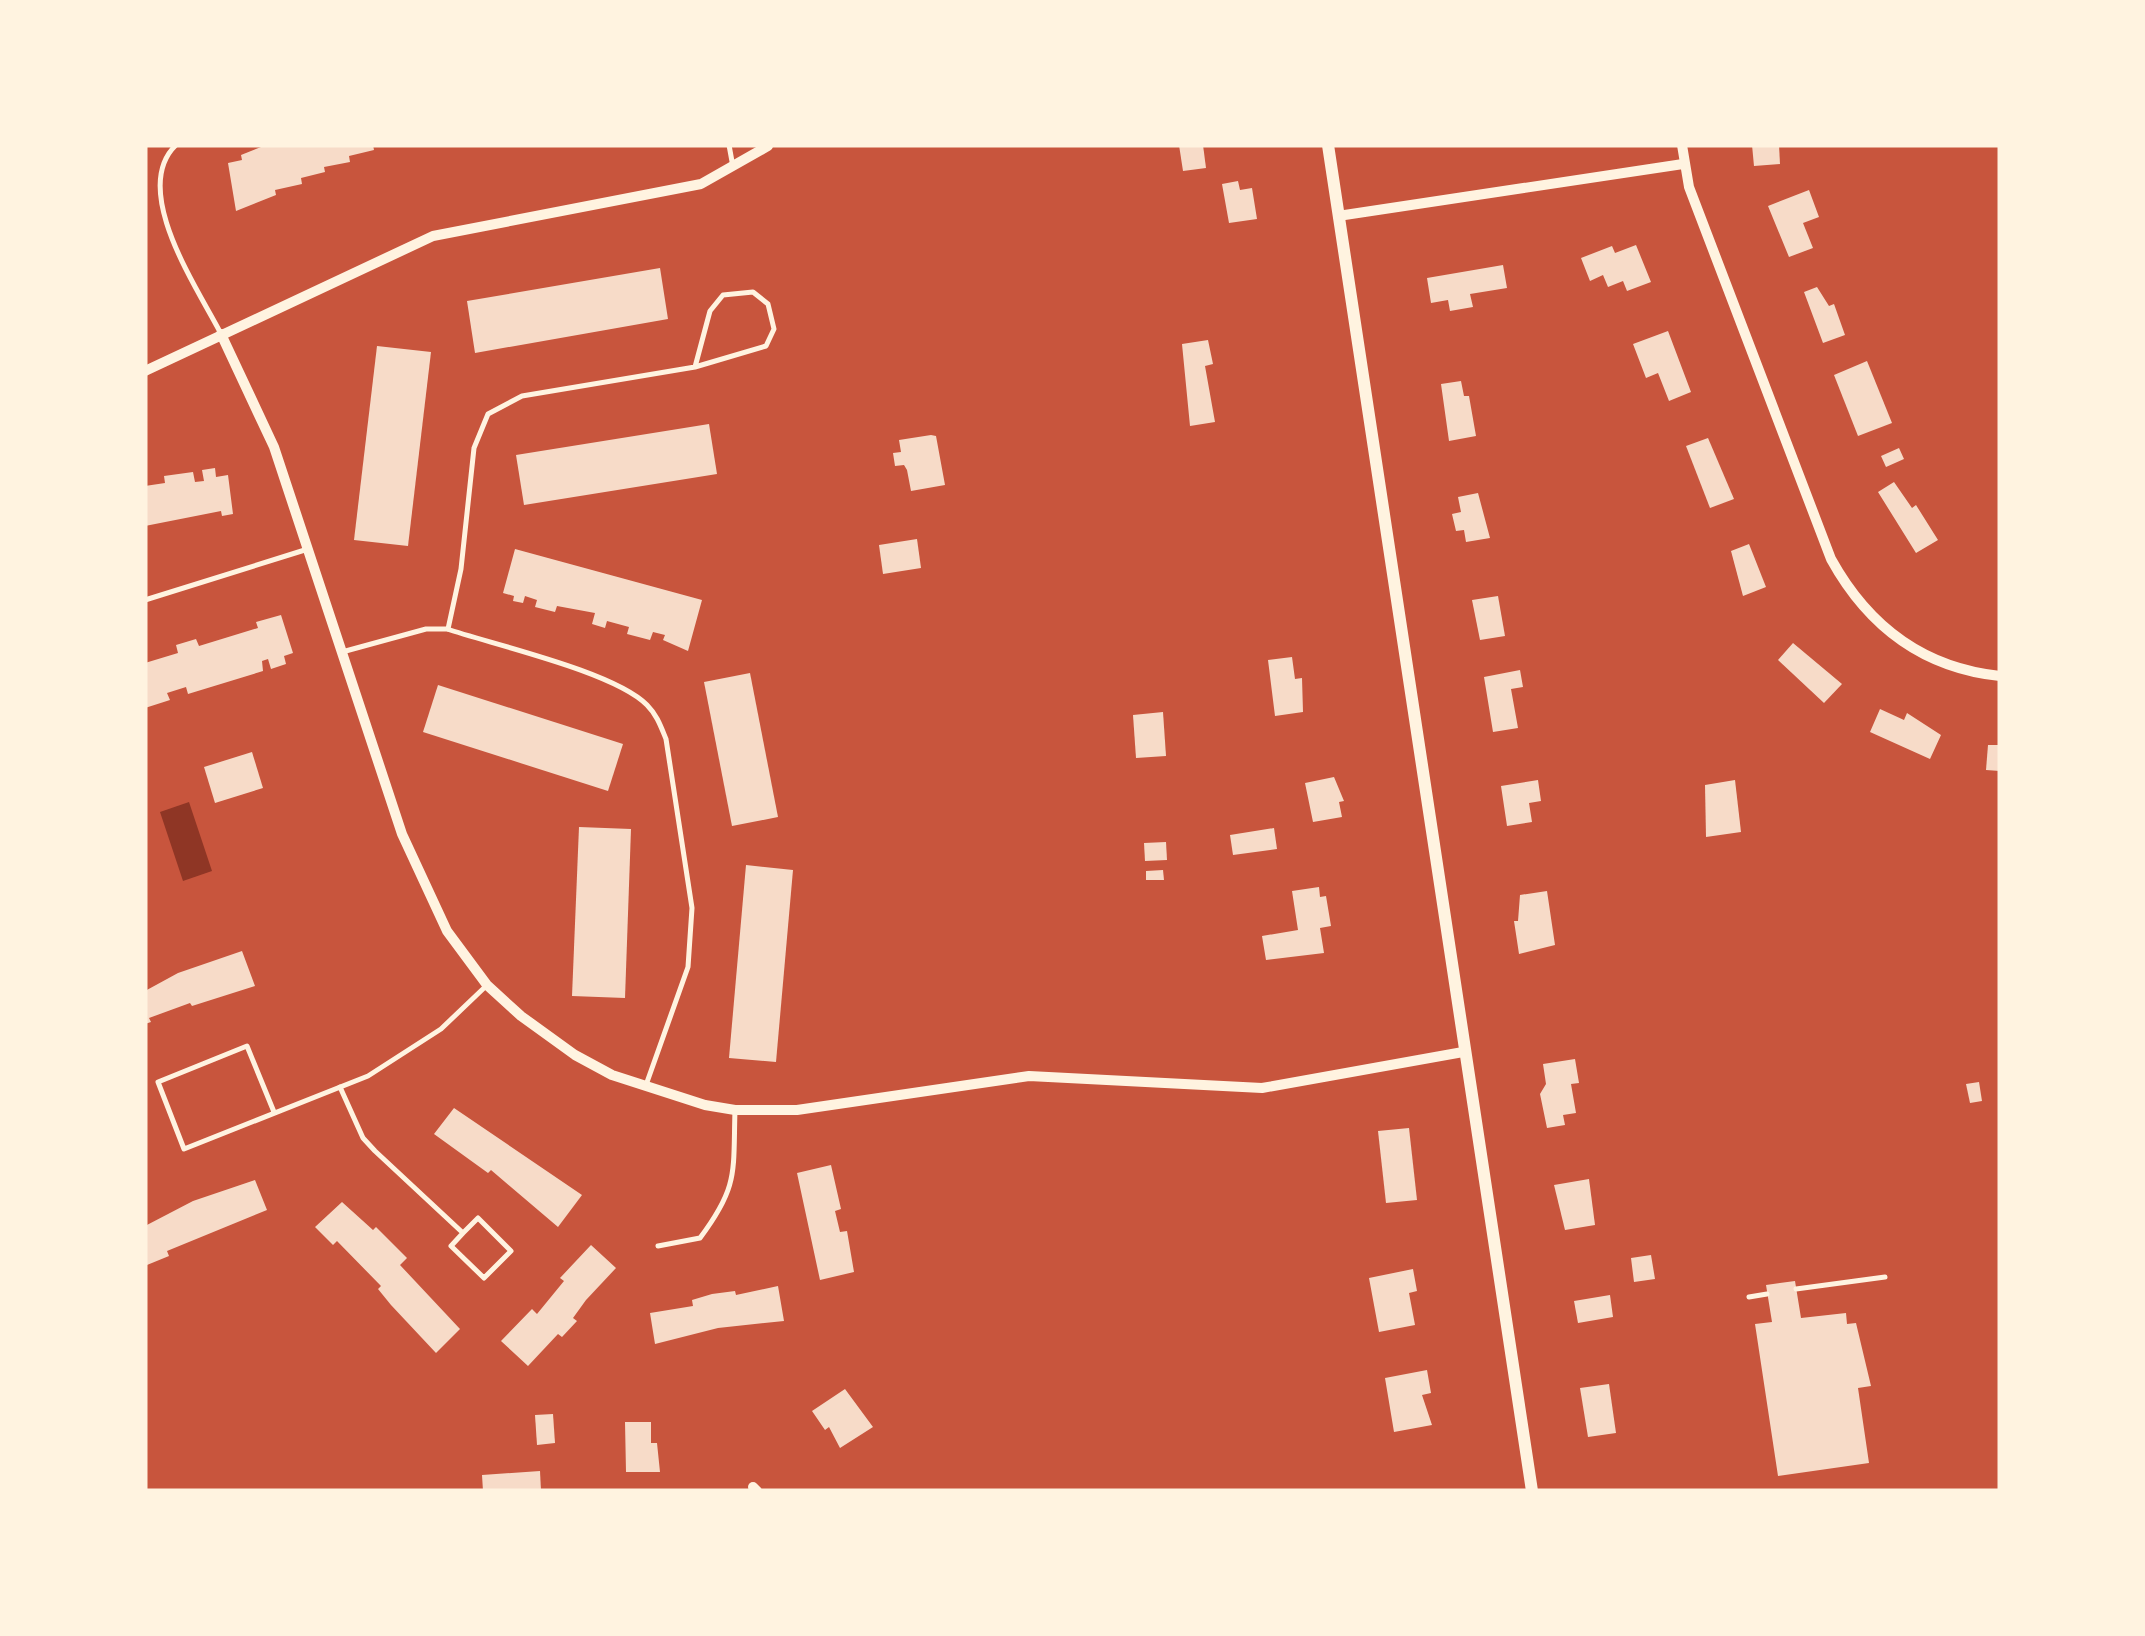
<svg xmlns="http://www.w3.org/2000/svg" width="2145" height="1636" font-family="'Exo 2',sans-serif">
  <rect width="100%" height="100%" fill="#c8553d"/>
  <path fill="#8f3625" d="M189,802L212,871L183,881L160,812Z"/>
  <g fill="#f7dbc8">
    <path d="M266,145H373L374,150L349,156L350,162L324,167L325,172L301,178L302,184L275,190L276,195L236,211L228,163L242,160L241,155Z"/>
    <path d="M1179,145H1203L1206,168L1183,171Z"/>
    <path d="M1752,145H1779L1780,164L1754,166Z"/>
    <path d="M1238,181L1240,190L1252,188L1257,219L1229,223L1222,184Z"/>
    <path d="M1809,190L1819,217L1803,223L1813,248L1789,257L1768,206Z"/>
    <path d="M1636,245L1651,282L1627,291L1623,281L1608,287L1603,275L1590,281L1581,258L1612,246L1615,253Z"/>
    <path d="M1503,265L1507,288L1470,294L1473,307L1450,311L1448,300L1431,303L1427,278Z"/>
    <path d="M660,268L668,319L475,353L467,301Z"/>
    <path d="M1817,287L1829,306L1834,304L1845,335L1823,343L1804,292Z"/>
    <path d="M1668,331L1691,392L1669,401L1658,373L1646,378L1633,344Z"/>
    <path d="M1208,340L1213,364L1205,366L1215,422L1190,426L1182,344Z"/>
    <path d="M377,346L431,352L408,546L354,540Z"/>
    <path d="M1867,361L1892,423L1858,436L1834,375Z"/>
    <path d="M1461,381L1464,396H1469L1476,436L1449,441L1441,384Z"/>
    <path d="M709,424L717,474L524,505L516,455Z"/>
    <path d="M931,435L936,436L945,485L911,491L907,470L904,465L895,466L893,453L901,452L899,440Z"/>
    <path d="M1708,438L1734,499L1710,508L1686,446Z"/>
    <path d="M1899,448L1904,459L1886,467L1881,456Z"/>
    <path d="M215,468L216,477L228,475L233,514L222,516L221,511L145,526V486L165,483L164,476L193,472L195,482L204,481L202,470Z"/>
    <path d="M1894,482L1912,508L1916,505L1938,540L1916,553L1878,492Z"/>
    <path d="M1478,493L1490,538L1466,542L1464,530L1456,531L1452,514L1461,512L1458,497Z"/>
    <path d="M917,539L921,568L883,574L879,545Z"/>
    <path d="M1749,544L1766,587L1743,596L1731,551Z"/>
    <path d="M515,549L702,600L688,651L663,640L665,635L653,632L650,640L627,634L629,627L607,621L605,628L592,624L595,613L557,606L555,612L535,607L537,600L525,596L523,603L513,601L514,596L503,593Z"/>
    <path d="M1498,596L1505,636L1480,640L1472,600Z"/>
    <path d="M281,615L293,653L284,656L286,664L271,669L268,659L262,661L263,671L188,694L186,687L167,693L170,700L145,708V663L178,653L176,645L196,639L199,646L258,628L256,622Z"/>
    <path d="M1793,643L1842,684L1824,703L1778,660Z"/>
    <path d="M1292,657L1295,679L1302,678L1303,712L1275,716L1268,660Z"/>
    <path d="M1520,670L1523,687L1511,689L1518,728L1493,732L1484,677Z"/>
    <path d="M750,673L778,817L732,826L704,682Z"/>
    <path d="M438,685L623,744L608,791L423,732Z"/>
    <path d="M1880,709L1904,720L1907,713L1941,735L1930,759L1870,732Z"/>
    <path d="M1163,712L1166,756L1136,758L1133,715Z"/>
    <path d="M1988,745H2000V771L1986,770Z"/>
    <path d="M252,752L263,788L215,803L204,767Z"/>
    <path d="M1334,777L1344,801L1339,802L1342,817L1313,822L1305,783Z"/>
    <path d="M1538,780L1541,801L1529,803L1532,822L1507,826L1501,786Z"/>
    <path d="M1735,780L1741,832L1706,837L1705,785Z"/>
    <path d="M579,827L631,829L625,998L572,996Z"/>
    <path d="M1274,828L1277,849L1233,855L1230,835Z"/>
    <path d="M1166,842L1167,860L1145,861L1144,843Z"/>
    <path d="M746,865L793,870L776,1062L729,1058Z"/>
    <path d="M1163,870L1164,880H1146V871Z"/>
    <path d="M1319,887L1320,897L1326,896L1331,926L1320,928L1324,953L1266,960L1262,936L1298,930L1292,891Z"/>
    <path d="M1547,891L1555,945L1519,954L1514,921H1518L1520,895Z"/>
    <path d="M242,951L255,986L192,1006L190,1003L149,1018L151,1022L145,1024V991L178,973Z"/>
    <path d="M1575,1059L1579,1083L1571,1084L1576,1113L1563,1115L1565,1125L1547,1128L1540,1094L1546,1084L1543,1064Z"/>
    <path d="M1979,1082L1982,1101L1970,1103L1966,1084Z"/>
    <path d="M454,1108L582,1195L558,1227L491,1170L488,1173L434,1134Z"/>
    <path d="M1409,1128L1417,1200L1386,1203L1378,1131Z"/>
    <path d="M831,1165L841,1209L835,1211L840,1232L847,1231L854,1272L820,1280L797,1173Z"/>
    <path d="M1589,1179L1595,1225L1565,1230L1554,1185Z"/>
    <path d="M255,1180L267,1210L167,1251L169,1256L147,1265L145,1226L193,1201Z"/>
    <path d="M342,1202L373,1230L376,1227L407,1258L400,1265L460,1329L436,1353L391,1305L378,1289L381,1286L337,1241L333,1245L315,1227Z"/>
    <path d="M591,1245L616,1268L586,1300L573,1318L577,1321L562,1337L558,1334L528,1366L501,1341L532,1309L537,1314L564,1281L560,1278Z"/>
    <path d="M1651,1255L1655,1279L1634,1282L1631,1258Z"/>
    <path d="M1413,1269L1417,1291L1409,1293L1415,1325L1379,1332L1369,1278Z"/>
    <path d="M1795,1281L1801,1318L1846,1313L1847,1324L1856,1323L1871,1386L1858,1388L1869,1463L1778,1476L1755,1324L1772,1322L1766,1285Z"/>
    <path d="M778,1286L784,1321L718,1328L655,1344L650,1313L693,1306L692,1300L712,1294L735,1291L736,1295Z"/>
    <path d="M1610,1295L1613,1317L1578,1323L1574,1301Z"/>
    <path d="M1427,1370L1431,1393L1422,1395L1432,1425L1394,1432L1385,1378Z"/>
    <path d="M1609,1384L1616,1433L1588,1437L1580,1388Z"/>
    <path d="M845,1389L873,1427L840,1448L829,1427L825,1430L812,1411Z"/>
    <path d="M553,1414L555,1443L537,1445L535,1415Z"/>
    <path d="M625,1422H651V1443H657L660,1472H626Z"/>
    <path d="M540,1471L541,1491H483L482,1475Z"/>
  </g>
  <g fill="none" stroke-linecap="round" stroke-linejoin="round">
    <g stroke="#fff3e0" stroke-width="5">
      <path d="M176,145C130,189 196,286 220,332"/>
      <path d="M729,145L733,167"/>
      <path d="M145,600L308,549"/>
      <path d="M448,629L461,569L474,448L488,414L522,396L695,367L710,311L723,295L753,292L768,304L774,329L766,346L695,367"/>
      <path d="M342,652L426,629H447C495,645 615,672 647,705C657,715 661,727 666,739L692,908L688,967L646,1085"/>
      <path d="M340,1087L363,1138L375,1151L463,1233L478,1218L511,1251L484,1278L451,1246L463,1233"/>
      <path d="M274,1112L247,1046L158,1082L184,1149L368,1076L441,1029L485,987"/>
      <path d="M658,1246L700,1238C739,1186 733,1172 735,1110"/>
      <path d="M1796,1289L1885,1277"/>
      <path d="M1749,1297L1767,1294"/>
    </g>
    <g stroke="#fff3e0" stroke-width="10">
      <path d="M1682,145L1689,187L1831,559C1868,626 1923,668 2000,676"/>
      <path d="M1338,216L1683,164"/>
      <path d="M221,334L274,447L402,834L447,931L487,985L521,1016L575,1055L612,1075L705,1105L735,1110H797L1029,1076L1262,1088L1463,1052"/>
      <path d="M145,371L433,236L701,184L768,146"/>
      <path d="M753,1487L757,1491"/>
    </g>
    <path stroke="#fff3e0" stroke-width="12" d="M1328,145L1532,1491"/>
  </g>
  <rect width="2145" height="1636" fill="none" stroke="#fff3e0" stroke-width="295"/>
</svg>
